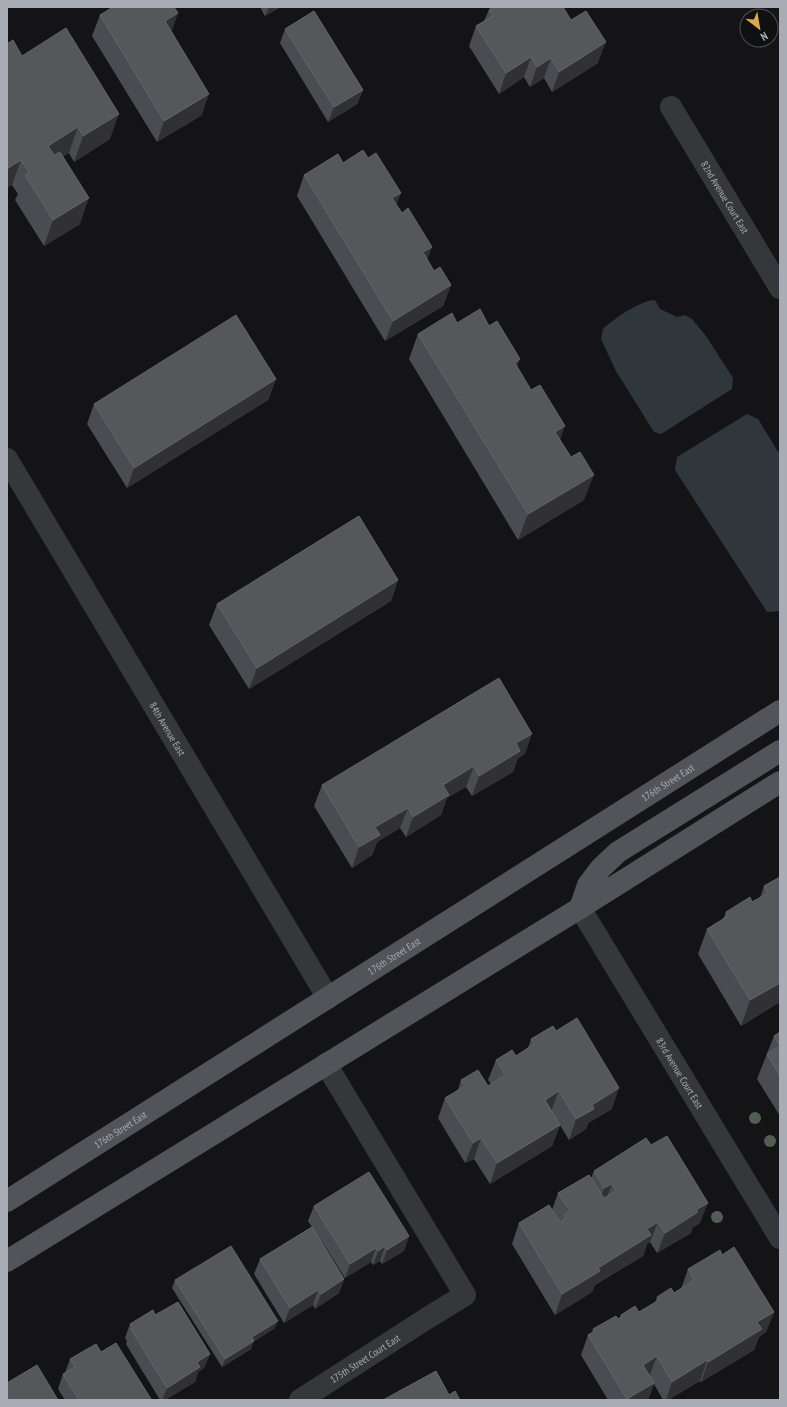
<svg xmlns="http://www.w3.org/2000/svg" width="787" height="1407" font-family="'PT Sans Narrow',sans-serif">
  <rect width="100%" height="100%" fill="#141416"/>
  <g fill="#2f373d">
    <path d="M655,300L660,309L677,317L685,315L692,319L706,336L733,378L732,389L661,434L654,432L616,371L601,339L603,329C615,318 639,301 655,300Z"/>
    <path d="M747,414L758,419L780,455V611L767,612L675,470L677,457Z"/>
  </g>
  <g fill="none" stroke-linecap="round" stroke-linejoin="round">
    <g stroke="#36373a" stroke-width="22">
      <path id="s1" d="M671,107L780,288"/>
      <path id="s2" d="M7,459L328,998"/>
      <path id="s3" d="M580,908L780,1238"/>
      <path id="s4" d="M300,1400L429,1317L465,1295L326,1064"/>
    </g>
    <g stroke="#525459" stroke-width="22">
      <path d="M580,908L588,885L601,868L618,852L780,751"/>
      <path id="s5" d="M7,1201L780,711"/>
      <path d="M7,1261L580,908L780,782"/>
    </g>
  </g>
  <g fill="#505f52">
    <circle cx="755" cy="1118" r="6"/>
    <circle cx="770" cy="1141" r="6"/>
    <circle cx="717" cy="1217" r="6"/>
  </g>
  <g fill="#4b4c51">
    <path d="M260,7H281L265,16Z"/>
    <path d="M489,10L598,63L552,92L544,78L530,87L524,77L499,94L469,46L476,26L484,21Z"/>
    <path d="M100,15L172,32L202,115L157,142L92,36Z"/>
    <path d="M285,29L363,90L357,104L328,122L280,43Z"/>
    <path d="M22,56L110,139L74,162L69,153L63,156L80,224L44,246L15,200L18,194L12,185Z"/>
    <path d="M343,163L396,205L402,213L432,247L427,259L434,271L451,285L443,306L385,341L297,196L304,175Z"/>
    <path d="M457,323L517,367L560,439L584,500L518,540L409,359L418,334Z"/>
    <path d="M276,379L268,400L127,488L87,424L94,404Z"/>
    <path d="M398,580L391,601L249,689L209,625L217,604Z"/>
    <path d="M525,754L518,758L513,772L472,796L466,787L447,798L441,815L406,837L400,828L377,842L372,855L352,868L314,806L322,785Z"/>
    <path d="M780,877V1002L741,1026L698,954L707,929L723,919L726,912L752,902L760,898L764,886Z"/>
    <path d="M556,1031L612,1109L588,1123L586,1129L569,1140L560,1125L552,1146L490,1184L474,1159L465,1163L438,1118L445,1098L458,1090L461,1080L488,1086L491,1084L488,1080L496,1060L516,1056L528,1048L531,1039Z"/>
    <path d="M780,1032V1116L757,1079L774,1036Z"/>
    <path d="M594,1171L700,1223L692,1228L691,1233L657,1253L650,1242L647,1244L643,1256L595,1285L592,1292L555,1315L512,1244L519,1223L552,1210L558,1193L591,1178Z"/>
    <path d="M314,1206L409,1236L404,1251L382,1264L380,1261L373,1265L371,1262L345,1278L318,1235L344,1279L339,1293L315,1309L313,1305L284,1323L254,1274L260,1259L312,1227L308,1221Z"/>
    <path d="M722,1255L774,1312L766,1332L759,1337L754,1350L701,1382L700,1381L668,1400H663L654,1384L648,1400H608L581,1355L588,1335L592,1332L593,1329L619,1318L621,1315L639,1312L655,1303L657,1297L674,1293L681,1289L688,1269Z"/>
    <path d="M175,1280L275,1328L253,1342L251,1349L222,1367L172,1288Z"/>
    <path d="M155,1315L210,1354L204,1368L198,1372L195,1382L165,1400H160L126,1344L127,1341L125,1338L130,1324Z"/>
    <path d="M101,1352L150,1400H65L58,1389L63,1374L65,1373L70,1359Z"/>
  </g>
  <g fill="#313135">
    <path d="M269,7H281L265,16Z"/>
    <path d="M178,13L171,34L165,21Z"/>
    <path d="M606,42L598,63L552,92L559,72Z"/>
    <path d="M531,57L524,77L499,94L506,73Z"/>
    <path d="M551,58L544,78L530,87L537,67Z"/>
    <path d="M363,90L357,104L328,122L334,107Z"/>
    <path d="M209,94L202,115L157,142L164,121Z"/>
    <path d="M119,114L110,139L74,162L83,136Z"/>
    <path d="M78,127L69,153L39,171L48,146Z"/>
    <path d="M21,160L12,185L7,188V169Z"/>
    <path d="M401,193L393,214L392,198Z"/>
    <path d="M89,198L80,224L44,246L53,220Z"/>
    <path d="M432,247L424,268L423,252Z"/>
    <path d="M451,285L443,306L385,341L393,321Z"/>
    <path d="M520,359L511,385L515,363Z"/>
    <path d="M276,379L268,400L127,488L134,468Z"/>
    <path d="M565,426L556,451L555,432Z"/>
    <path d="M594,475L584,500L518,540L528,514Z"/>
    <path d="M398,580L391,601L249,689L257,668Z"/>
    <path d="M532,734L525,754L518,758L513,772L472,796L479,776L516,743Z"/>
    <path d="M474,766L466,787L447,798L441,815L406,837L413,817L443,785Z"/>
    <path d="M408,808L400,828L377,842L372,855L352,868L359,847L375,827Z"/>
    <path d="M780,983V1002L741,1026L750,1000Z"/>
    <path d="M619,1088L612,1109L588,1123L586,1129L569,1140L576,1119L592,1105Z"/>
    <path d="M559,1091L551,1111L545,1100Z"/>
    <path d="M560,1125L552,1146L490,1184L497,1163Z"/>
    <path d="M481,1138L474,1159L465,1163L473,1143Z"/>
    <path d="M612,1184L604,1204L597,1209L604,1188Z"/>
    <path d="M708,1203L700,1223L692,1228L691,1233L657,1253L665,1233L696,1210Z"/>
    <path d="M658,1222L650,1242L647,1244L643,1256L595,1285L592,1292L555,1315L562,1294L598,1268L647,1229Z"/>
    <path d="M409,1236L404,1251L382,1264L387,1250Z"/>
    <path d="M385,1246L380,1261L373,1265L378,1251Z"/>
    <path d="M376,1248L371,1262L345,1278L350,1264Z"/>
    <path d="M344,1279L339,1293L315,1309L321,1294Z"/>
    <path d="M318,1290L313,1305L284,1323L290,1308Z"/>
    <path d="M774,1312L766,1332L759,1337L754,1350L701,1382L708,1362L757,1322Z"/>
    <path d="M278,1321L275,1328L253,1342L251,1349L222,1367L225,1359L252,1337Z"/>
    <path d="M210,1354L204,1368L198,1372L195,1382L165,1400H162L167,1388L197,1362Z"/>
    <path d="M657,1356L649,1377L643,1365Z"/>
    <path d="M707,1360L700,1381L668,1400H666L672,1382Z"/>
    <path d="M654,1383L648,1400H627V1399Z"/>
  </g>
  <g fill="#55575b" stroke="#626469">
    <path d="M113,7H174L178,13L165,21L209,94L164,121L100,15Z"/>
    <path d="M492,7H563L571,20L586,11L606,42L559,72L551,58L537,67L531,57L506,73L476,26L493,16L489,10Z"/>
    <path d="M314,11L363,90L334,107L285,29Z"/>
    <path d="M66,28L119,114L83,136L78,127L48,146L54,155L60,152L89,198L53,220L25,175L29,172L21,160L7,169V44L13,40L22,56Z"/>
    <path d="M363,150L368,158L376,153L401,193L392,198L402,213L408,208L432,247L423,252L434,271L440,267L451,285L393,321L304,175L338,154L343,163Z"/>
    <path d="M480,309L489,326L497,321L520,359L515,363L531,390L540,385L565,426L555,432L571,457L580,452L594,475L528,514L418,334L452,313L457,323Z"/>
    <path d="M236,315L276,379L134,468L94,404Z"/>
    <path d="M359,516L398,580L257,668L217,604Z"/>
    <path d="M499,678L532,734L516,743L520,751L479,776L474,766L443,785L449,795L413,817L408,808L375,827L380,835L359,847L322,785Z"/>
    <path d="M780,877V983L750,1000L707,929L728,916L726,912L750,897L752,902L768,893L764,886Z"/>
    <path d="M577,1018L619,1088L592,1105L594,1109L576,1119L559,1091L545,1100L560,1125L497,1163L481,1138L473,1143L445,1098L465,1086L461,1080L478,1070L488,1086L505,1075L496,1060L512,1050L516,1056L534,1044L531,1039L553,1026L556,1031Z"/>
    <path d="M780,1032V1076L767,1054L780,1046L774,1036Z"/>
    <path d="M667,1136L708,1203L696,1210L698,1212L665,1233L658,1222L647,1229L651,1235L598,1268L600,1271L562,1294L519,1223L549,1205L560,1222L566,1218L564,1215L570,1211L558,1193L589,1175L604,1198L616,1191L612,1184L604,1188L594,1171L646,1138L651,1145Z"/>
    <path d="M369,1172L409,1236L387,1250L385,1246L378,1251L376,1248L350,1264L314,1206Z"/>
    <path d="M312,1227L344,1279L321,1294L318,1290L290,1308L260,1259Z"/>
    <path d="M231,1246L278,1321L252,1337L254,1341L225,1359L175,1280Z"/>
    <path d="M734,1247L774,1312L757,1322L762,1329L708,1362L707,1360L672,1382L657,1356L643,1365L654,1383L627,1399L588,1335L595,1331L593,1329L616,1316L618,1319L622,1317L621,1315L635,1306L639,1312L659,1300L657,1297L671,1288L674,1293L694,1280L688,1269L720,1250L722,1255Z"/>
    <path d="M178,1302L210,1354L197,1362L200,1367L167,1388L131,1329L133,1328L130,1324L153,1310L155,1315Z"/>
    <path d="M116,1343L151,1399L149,1400H79L63,1374L75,1367L70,1359L96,1344L101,1352Z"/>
    <path d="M37,1365L58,1400H7V1383Z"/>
    <path d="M436,1371L449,1395L455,1391L460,1400H383Z"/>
  </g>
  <g text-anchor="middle" stroke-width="3" stroke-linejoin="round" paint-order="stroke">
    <g font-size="10" fill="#a8acb5" stroke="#100f11">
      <text dy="4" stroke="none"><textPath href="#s1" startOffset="105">82nd Avenue Court East</textPath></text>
      <text dy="4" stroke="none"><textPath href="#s2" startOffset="314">84th Avenue East</textPath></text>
      <text dy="4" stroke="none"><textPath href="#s5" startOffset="782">176th Street East</textPath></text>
      <text dy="4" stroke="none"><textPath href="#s5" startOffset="458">176th Street East</textPath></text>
      <text dy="4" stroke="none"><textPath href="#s3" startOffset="193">83rd Avenue Court East</textPath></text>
      <text dy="4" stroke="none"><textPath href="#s5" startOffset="134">176th Street East</textPath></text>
      <text dy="4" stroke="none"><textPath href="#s4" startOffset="77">175th Street Court East</textPath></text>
    </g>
  </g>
  <rect width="787" height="1407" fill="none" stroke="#a8acb5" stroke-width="16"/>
  <g transform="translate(759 28) rotate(149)"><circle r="19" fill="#100f11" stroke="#4d4e53"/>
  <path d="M0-3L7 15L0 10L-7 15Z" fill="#dcab46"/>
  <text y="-6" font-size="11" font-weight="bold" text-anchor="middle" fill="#a8acb5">N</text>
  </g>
</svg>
